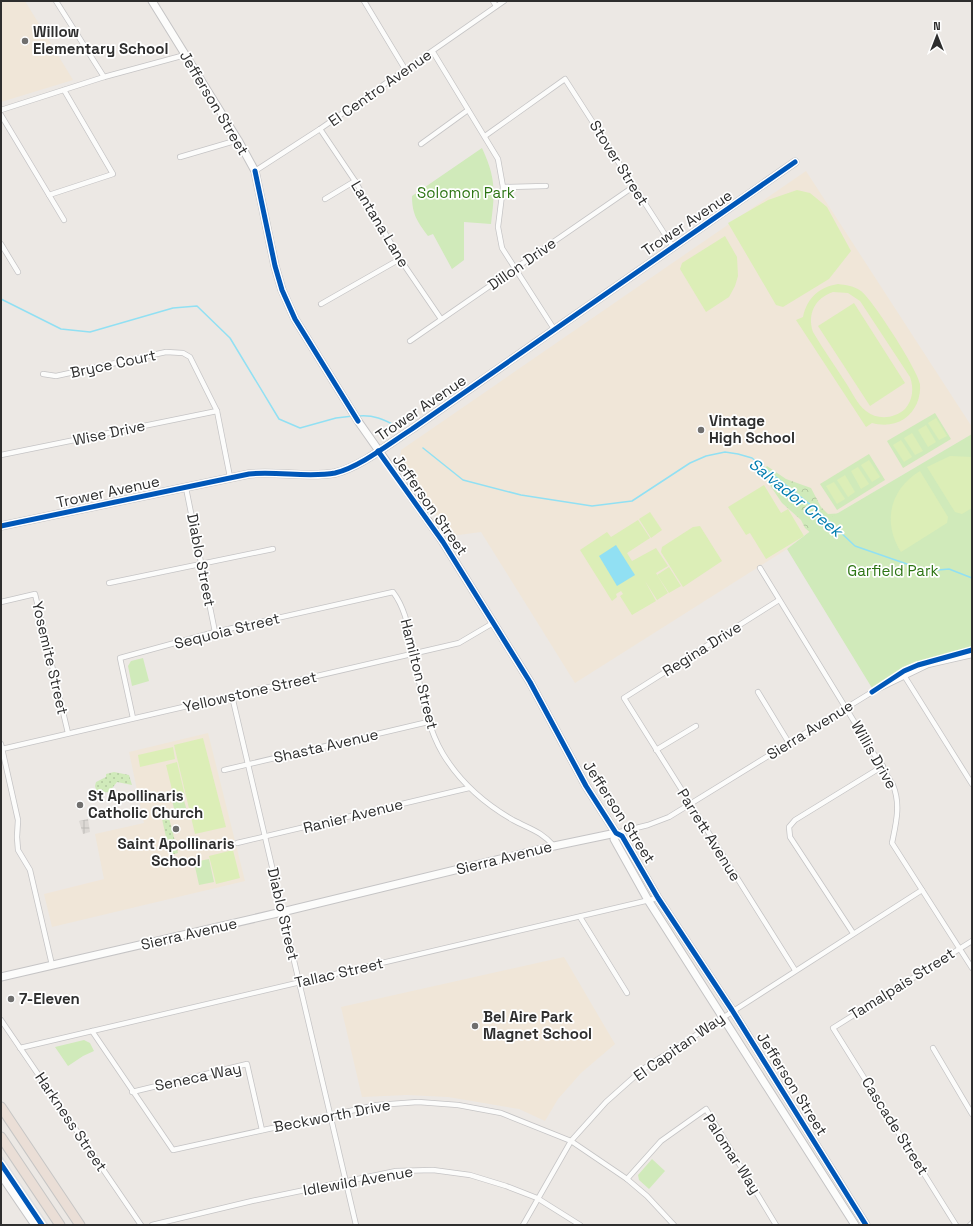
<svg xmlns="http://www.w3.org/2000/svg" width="973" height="1226" font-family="'Space Grotesk',sans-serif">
  <defs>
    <pattern id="grass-dots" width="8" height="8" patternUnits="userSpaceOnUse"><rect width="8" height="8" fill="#d0eaba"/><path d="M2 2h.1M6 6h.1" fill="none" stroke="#b3c9a0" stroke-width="1.8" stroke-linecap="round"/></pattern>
    <pattern id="forest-crowns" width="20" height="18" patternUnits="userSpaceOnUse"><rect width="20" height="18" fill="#d0eaba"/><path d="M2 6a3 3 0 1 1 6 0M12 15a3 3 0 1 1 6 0" fill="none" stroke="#b3c9a0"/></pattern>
    <pattern id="plaza-grid" width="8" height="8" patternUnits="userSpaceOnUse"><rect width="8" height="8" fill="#dcd8d4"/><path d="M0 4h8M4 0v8" fill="none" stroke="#bdbab6"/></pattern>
  </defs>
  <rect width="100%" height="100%" fill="#ece8e4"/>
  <g fill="#f0e6d8">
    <path d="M1,1H25L73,80L1,102Z"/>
    <path d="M806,171L972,427V434L821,523L787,549L575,683L481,532L451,536L400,463L401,450Z"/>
    <path d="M208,733L245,881L52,927L44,894L104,879L95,834L144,823L129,752Z"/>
    <path d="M564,957L615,1044L581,1073L558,1099L545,1121L519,1109L448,1097L407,1095L362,1097L341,1007Z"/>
  </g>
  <g fill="url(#grass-dots)">
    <path d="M114,772L129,775L132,785L117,782L109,792L97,793L95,786L96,782L106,777V774Z"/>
    <path d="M165,817L169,818L178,853L170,855L162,819Z"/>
  </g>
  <path fill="url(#forest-crowns)" d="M767,466L786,479L811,488L821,507L828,514L846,513L813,535L805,528L801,520L782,503L761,472Z"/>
  <g fill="#d0eaba">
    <path d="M482,148C496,178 495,192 491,224L464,222V260L452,269L433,234L428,236C417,221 412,214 412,196Z"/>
    <path d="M935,413L951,439L903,468L887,441Z"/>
    <path d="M972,434V654L920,668L888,685L872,688L787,549L821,523Z"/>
    <path d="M869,454L885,480L837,510L820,484Z"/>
    <path d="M143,658L149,681L132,686L128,666L131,661Z"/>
    <path d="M183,797L187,811L175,813L172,800Z"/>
    <path d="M209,859L214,882L199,885L194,862Z"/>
    <path d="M84,1040L90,1043L94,1051L83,1056L68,1066L55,1047Z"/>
    <path d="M652,1159L665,1171L649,1189L639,1180L638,1175Z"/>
  </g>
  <g fill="#dceeb7" fill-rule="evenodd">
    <path d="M797,190L810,193L827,207L851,251L829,279L783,307L776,305L728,223L768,200Z"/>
    <path d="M725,236L737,257L738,276L735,286L729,297L706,312L680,269L682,263Z"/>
    <path d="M838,284C846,285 854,286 861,291C872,299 918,370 920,384C921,397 916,411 904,419C895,425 883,426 872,423L866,427L796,320L803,317C807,298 819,287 838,284ZM833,292L848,293L860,301L910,377C914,388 913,400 905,409C894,419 877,420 866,411C857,404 852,392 846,383C835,366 823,349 813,332C807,314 815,298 833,292Z"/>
    <path d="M854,303L905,383L870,406L818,326Z"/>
    <path d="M936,418L947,436L939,440L928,423Z"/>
    <path d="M926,425L936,442L928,447L918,430Z"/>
    <path d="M912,433L923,451L915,455L904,438Z"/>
    <path d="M901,440L912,457L904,462L893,445Z"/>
    <path d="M950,456L972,457V508L962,514L955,512L927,467Z"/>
    <path d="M869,460L880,477L872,482L861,465Z"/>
    <path d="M858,467L869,484L861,489L851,471Z"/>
    <path d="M920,471L948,517L947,523L901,552C882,522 890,489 920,471Z"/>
    <path d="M845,475L855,492L848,497L837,480Z"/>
    <path d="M834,482L845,499L837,504L826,486Z"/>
    <path d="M764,485L781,513L788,509L804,536L766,559L750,533L746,535L728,507Z"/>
    <path d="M650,512L662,530L651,538L639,519Z"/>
    <path d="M638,520L650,538L627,553L632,561L656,548L668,566L644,580L656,573L668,593L657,600L645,581L656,601L644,608L632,588L644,608L632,615L620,596L623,594L621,591L616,594L617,597L612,601L580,550L607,532L611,537Z"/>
    <path d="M700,526L722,561L683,587L661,552L662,547L693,527Z"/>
    <path d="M669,567L681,586L669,593L657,575Z"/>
    <path d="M203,738L226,827L195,834L174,745Z"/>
    <path d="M173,747L175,759L140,767L138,755Z"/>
    <path d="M177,762L185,796L174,798L166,765Z"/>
    <path d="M233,850L240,878L216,884L209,856Z"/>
  </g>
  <path fill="url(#plaza-grid)" d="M88,819L90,832L83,834L79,821Z"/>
  <path fill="#91e0f3" d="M616,545L635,575L617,586L599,556Z"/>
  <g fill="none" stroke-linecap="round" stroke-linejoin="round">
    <g stroke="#91e0f3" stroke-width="1.5">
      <path d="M1,299L61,329L90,332L173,308L197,306L230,338L279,419L300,428L336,418L353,416"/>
      <path d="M359,416C374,415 383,419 396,426"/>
      <path d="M423,448L463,480L521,495L592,506L632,501L690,463L706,456L725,452L738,454L752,458L817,510L855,546L927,571L949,569L972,578"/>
    </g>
    <g stroke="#c5c4c5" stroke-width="6">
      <g id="street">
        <path d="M56,1L104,77"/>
        <path d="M364,1L405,69"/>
        <path d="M493,1L496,6"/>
        <path d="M433,52L498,159L503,187L498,227L502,248L554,329"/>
        <path d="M1,110L104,77L185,55"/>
        <path d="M1,115L64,220"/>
        <path d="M320,129L355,181L400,259L441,319"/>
        <path d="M485,136L565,79L673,247"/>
        <path d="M421,144L468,110"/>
        <path d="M180,157L238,140"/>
        <path d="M255,171L320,129L504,1"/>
        <path d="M503,187L546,186"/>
        <path d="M49,195L113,174L64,90"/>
        <path d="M325,199L355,181"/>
        <path d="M1,244L18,272"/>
        <path d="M321,304L400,259"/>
        <path d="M410,341L633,187"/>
        <path d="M43,374L56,376L166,352L183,353L190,357L217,411L230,477"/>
        <path d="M1,455L217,411"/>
        <path d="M186,488L215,632"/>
        <path d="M760,568L893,785C901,805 896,823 892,843L972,968"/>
        <path d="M109,583L273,549"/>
        <path d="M779,600L624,698L795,970"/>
        <path d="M1,602L35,594L68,733"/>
        <path d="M905,677L972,784"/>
        <path d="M758,692L789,743"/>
        <path d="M232,696L356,1225"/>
        <path d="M133,718L120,658L215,632L393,592C405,608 408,626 412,646C420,682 424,722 443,754C460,782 485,804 513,820C530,829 541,831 554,846"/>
        <path d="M1,744L18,820L17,837L18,850L30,870L52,965"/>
        <path d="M2,749L459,643L493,623"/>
        <path d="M656,750L696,726"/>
        <path d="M224,770L428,722"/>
        <path d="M616,833L648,825L669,817L872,692L928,665L972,655"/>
        <path d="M237,843L469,788"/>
        <path d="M580,917L627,993"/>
        <path d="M853,933L790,837L789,827L795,820L883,766"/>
        <path d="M1,1020L141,1225"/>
        <path d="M92,1031L173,1150L377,1105L418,1102L458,1105L501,1113L571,1141L627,1179L647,1196L674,1225"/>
        <path d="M20,1048L658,898"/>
        <path d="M933,1048L972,1114"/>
        <path d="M132,1092L247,1064L262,1130"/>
        <path d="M627,1179L661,1141L706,1109L776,1225"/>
        <path d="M152,1225L252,1201L396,1171L433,1170L470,1175L506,1186L537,1198L580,1225"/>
        <path d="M523,1225L571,1141L606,1102L643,1069L922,890"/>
        <path d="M956,1225L833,1028L972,941"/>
        <path d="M970,1225L972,1223"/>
      </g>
    </g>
    <g stroke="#c5c4c5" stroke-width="9">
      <g id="secondary">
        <path d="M152,1L238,140L255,171L275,266L282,290L295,319L358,421L443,542L530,682L586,786L616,833L622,836L658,898L732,1010L866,1225"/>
        <path d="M1,526L249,474C277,471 309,478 335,473C360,467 390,443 412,429L795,162"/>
        <path d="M616,833L614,839L648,900L855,1225"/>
        <path d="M1,977L282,912L554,846L616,833"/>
        <path d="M1,1175L35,1225"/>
      </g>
    </g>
    <g stroke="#c6c5c4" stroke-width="11">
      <g id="highway">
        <path d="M1,1107L80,1225"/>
        <path d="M1,1137L60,1225"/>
      </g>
    </g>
    <use href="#street" stroke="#fcfcfb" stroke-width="4.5"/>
    <use href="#secondary" stroke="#fcfcfb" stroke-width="7"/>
    <use href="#highway" stroke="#eaded6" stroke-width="9"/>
    <path stroke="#dedfe1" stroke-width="1.5" d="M1,1156L48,1225"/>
    <g stroke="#fff" stroke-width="8">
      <g id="cycleway">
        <path d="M255,171L275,266L282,290L295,319L358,421"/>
        <path d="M378,451L443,542L530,682L586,786L616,833L622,836L658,898L732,1010L866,1225"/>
        <path d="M1,526L249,474C277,471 309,478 335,473C360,467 390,443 412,429L795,162"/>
        <path d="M872,692L904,671L918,665L972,650"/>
        <path d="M1,1164L42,1225"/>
      </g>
    </g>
    <use href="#cycleway" stroke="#0057b8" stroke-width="5"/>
  </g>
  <g fill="#706f6e" stroke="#fff" stroke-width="1.5">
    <circle cx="25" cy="41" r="4"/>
    <circle cx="701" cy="430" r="4"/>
    <circle cx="80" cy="805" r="4"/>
    <circle cx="176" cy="829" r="4"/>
    <circle cx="11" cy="999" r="4"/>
    <circle cx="475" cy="1026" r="4"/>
  </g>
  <g text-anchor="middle" stroke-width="3.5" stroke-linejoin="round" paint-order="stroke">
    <g font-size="15" font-weight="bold" fill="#2e2e2e" stroke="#fff" text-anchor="start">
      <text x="33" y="37">Willow<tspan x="33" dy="17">Elementary School</tspan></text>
      <text x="709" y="426">Vintage<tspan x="709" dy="17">High School</tspan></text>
      <text x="88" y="801">St Apollinaris<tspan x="88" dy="17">Catholic Church</tspan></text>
      <text x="176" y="849" text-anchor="middle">Saint Apollinaris<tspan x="176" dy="17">School</tspan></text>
      <text x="19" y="1004">7-Eleven</text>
      <text x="483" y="1022">Bel Aire Park<tspan x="483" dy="17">Magnet School</tspan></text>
    </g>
    <g font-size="15" fill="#2e2e2e" stroke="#fff">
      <text transform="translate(380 88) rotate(-35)" y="5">El Centro Avenue</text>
      <text transform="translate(214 103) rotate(59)" y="5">Jefferson Street</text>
      <text transform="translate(619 163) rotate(58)" y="5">Stover Street</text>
      <text transform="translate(687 223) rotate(-34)" y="5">Trower Avenue</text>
      <text transform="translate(380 224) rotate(59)" y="5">Lantana Lane</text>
      <text transform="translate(522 264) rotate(-35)" y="5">Dillon Drive</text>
      <text transform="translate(113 364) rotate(-12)" y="5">Bryce Court</text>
      <text transform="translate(421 408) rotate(-34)" y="5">Trower Avenue</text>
      <text transform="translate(109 433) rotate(-12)" y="5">Wise Drive</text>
      <text transform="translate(108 492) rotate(-12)" y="5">Trower Avenue</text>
      <text transform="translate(430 505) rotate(55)" y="5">Jefferson Street</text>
      <text transform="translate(201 560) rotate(79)" y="5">Diablo Street</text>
      <text transform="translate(227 631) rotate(-14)" y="5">Sequoia Street</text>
      <text transform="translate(702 649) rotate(-32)" y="5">Regina Drive</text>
      <text transform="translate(50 658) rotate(77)" y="5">Yosemite Street</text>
      <text transform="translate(419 674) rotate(76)" y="5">Hamilton Street</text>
      <text transform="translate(250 692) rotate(-13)" y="5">Yellowstone Street</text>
      <text transform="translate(810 730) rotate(-32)" y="5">Sierra Avenue</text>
      <text transform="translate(326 746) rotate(-13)" y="5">Shasta Avenue</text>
      <text transform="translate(874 755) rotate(60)" y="5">Willis Drive</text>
      <text transform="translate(619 812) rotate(57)" y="5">Jefferson Street</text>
      <text transform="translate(353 816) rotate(-14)" y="5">Ranier Avenue</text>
      <text transform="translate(709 835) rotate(58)" y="5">Parrett Avenue</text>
      <text transform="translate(504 858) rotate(-14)" y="5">Sierra Avenue</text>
      <text transform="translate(283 914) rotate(77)" y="5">Diablo Street</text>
      <text transform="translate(189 934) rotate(-13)" y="5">Sierra Avenue</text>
      <text transform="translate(339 973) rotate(-13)" y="5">Tallac Street</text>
      <text transform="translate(902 984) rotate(-32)" y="5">Tamalpais Street</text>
      <text transform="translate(679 1047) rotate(-35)" y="5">El Capitan Way</text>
      <text transform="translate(198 1077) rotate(-12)" y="5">Seneca Way</text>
      <text transform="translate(792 1084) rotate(58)" y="5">Jefferson Street</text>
      <text transform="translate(332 1116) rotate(-11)" y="5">Beckworth Drive</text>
      <text transform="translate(71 1122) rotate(56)" y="5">Harkness Street</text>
      <text transform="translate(895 1126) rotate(58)" y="5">Cascade Street</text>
      <text transform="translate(732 1154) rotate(57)" y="5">Palomar Way</text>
      <text transform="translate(358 1181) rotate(-10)" y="5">Idlewild Avenue</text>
    </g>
    <g font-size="15" fill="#2d7514" stroke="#fff">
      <text x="466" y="198">Solomon Park</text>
      <text x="893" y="576">Garfield Park</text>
    </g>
    <g font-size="16" font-style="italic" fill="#007db0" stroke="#fff">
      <text transform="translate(796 497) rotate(39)" y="6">Salvador Creek</text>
    </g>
  </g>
  <rect width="973" height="1226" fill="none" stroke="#2e2e2e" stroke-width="4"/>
  <g transform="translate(937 36)" stroke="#ffffff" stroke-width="3" paint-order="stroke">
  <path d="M0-3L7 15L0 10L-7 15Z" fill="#2e2e2e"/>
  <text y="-6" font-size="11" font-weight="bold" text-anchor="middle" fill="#2e2e2e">N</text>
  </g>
</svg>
